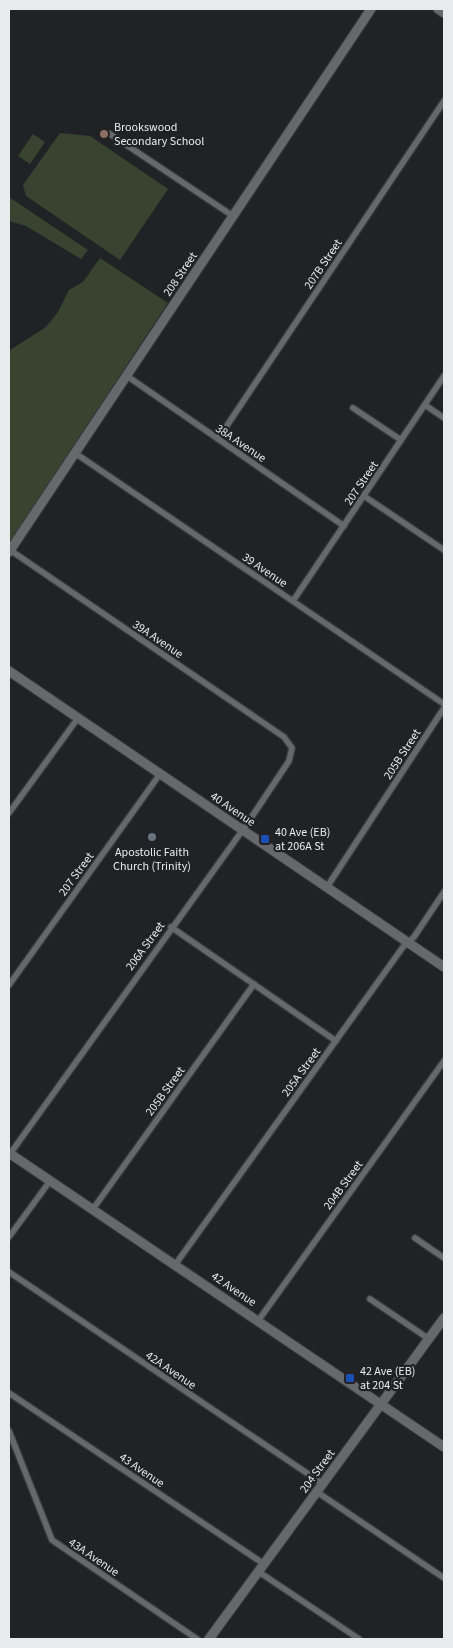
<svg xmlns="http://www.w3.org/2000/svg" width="453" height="1648" font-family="'Source Sans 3',sans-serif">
  <rect width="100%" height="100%" fill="#212225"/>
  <g fill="#384330">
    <path d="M60,133L90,136L168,189L120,260L26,196L23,185Z"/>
    <path d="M33,134L45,142L30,164L18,156Z"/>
    <path d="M9,197L88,250L81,259L26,226L9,221Z"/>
    <path d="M100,258L168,303L9,543V353L10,350L46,327L58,312L69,290L83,282Z"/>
  </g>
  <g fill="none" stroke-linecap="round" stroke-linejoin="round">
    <g stroke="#3b3d3f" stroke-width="8">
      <g id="street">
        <path d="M110,134L233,216"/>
        <path d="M127,376L344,526"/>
        <path d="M425,405L444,418"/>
        <path d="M353,408L401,440"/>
        <path d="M218,439L444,101"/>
        <path d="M75,453L444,704"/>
        <path d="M364,496L444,550"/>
        <path d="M293,601L444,376"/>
        <path d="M9,813L78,718"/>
        <path d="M327,887L444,708"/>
        <path d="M171,927L336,1041"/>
        <path d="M9,985L160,774"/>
        <path d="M10,1154L247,824L289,761L292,748L284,737L10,550"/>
        <path d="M93,1209L254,984"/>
        <path d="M9,1237L50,1181"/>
        <path d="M415,1238L444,1258"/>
        <path d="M175,1265L403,947L414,937L444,892"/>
        <path d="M9,1272L323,1484"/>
        <path d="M370,1299L429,1339"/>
        <path d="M258,1321L444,1061"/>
        <path d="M9,1393L264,1564"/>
        <path d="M9,1431L52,1540L197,1639"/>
        <path d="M317,1492L444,1578"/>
        <path d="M259,1572L359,1639"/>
      </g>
    </g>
    <g stroke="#3b3d3f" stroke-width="11">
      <g id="secondary">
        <path d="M438,9L444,13"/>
        <path d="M9,552L371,9"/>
        <path d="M9,671L444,967"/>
        <path d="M9,1153L444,1447"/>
        <path d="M209,1639L444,1318"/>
      </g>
    </g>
    <use href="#street" stroke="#66686b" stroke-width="5.5"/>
    <use href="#secondary" stroke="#66686b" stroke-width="9"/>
  </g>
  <circle fill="#8d6e63" stroke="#212225" stroke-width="2" cx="104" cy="134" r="5"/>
  <circle fill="#6b7280" stroke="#212225" stroke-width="2" cx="152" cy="837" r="5"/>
  <g fill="#1a4fb4" stroke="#212225" stroke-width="2">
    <rect x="260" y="834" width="10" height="10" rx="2.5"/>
    <rect x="345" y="1373" width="10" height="10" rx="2.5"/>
  </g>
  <g text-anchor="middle" stroke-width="4.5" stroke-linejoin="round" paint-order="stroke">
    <g font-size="12" fill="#e9eaec" stroke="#212225" text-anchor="start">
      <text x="114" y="131">Brookswood<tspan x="114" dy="14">Secondary School</tspan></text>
      <text x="275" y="836">40 Ave (EB)<tspan x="275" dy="14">at 206A St</tspan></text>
      <text x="152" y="856" text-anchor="middle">Apostolic Faith<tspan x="152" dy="14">Church (Trinity)</tspan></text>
      <text x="360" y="1375">42 Ave (EB)<tspan x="360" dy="14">at 204 St</tspan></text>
    </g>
    <g font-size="12" fill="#e9eaec" stroke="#212225">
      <text transform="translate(323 264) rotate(-56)" y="4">207B Street</text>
      <text transform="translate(180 274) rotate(-56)" y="4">208 Street</text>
      <text transform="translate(241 443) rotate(34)" y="4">38A Avenue</text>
      <text transform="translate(361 483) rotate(-56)" y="4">207 Street</text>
      <text transform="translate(265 570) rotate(34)" y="4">39 Avenue</text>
      <text transform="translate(158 639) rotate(34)" y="4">39A Avenue</text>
      <text transform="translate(402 754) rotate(-57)" y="4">205B Street</text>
      <text transform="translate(233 809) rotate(34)" y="4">40 Avenue</text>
      <text transform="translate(76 874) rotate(-54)" y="4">207 Street</text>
      <text transform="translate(145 946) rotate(-54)" y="4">206A Street</text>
      <text transform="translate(301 1072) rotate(-54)" y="4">205A Street</text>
      <text transform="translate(165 1091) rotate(-54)" y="4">205B Street</text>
      <text transform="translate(343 1185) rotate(-54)" y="4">204B Street</text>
      <text transform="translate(234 1289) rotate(34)" y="4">42 Avenue</text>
      <text transform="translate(171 1370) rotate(34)" y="4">42A Avenue</text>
      <text transform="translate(142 1470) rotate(34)" y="4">43 Avenue</text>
      <text transform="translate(317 1471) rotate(-54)" y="4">204 Street</text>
      <text transform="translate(94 1557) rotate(34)" y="4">43A Avenue</text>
    </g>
  </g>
  <rect width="453" height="1648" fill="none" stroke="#e9eaec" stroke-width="20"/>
</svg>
